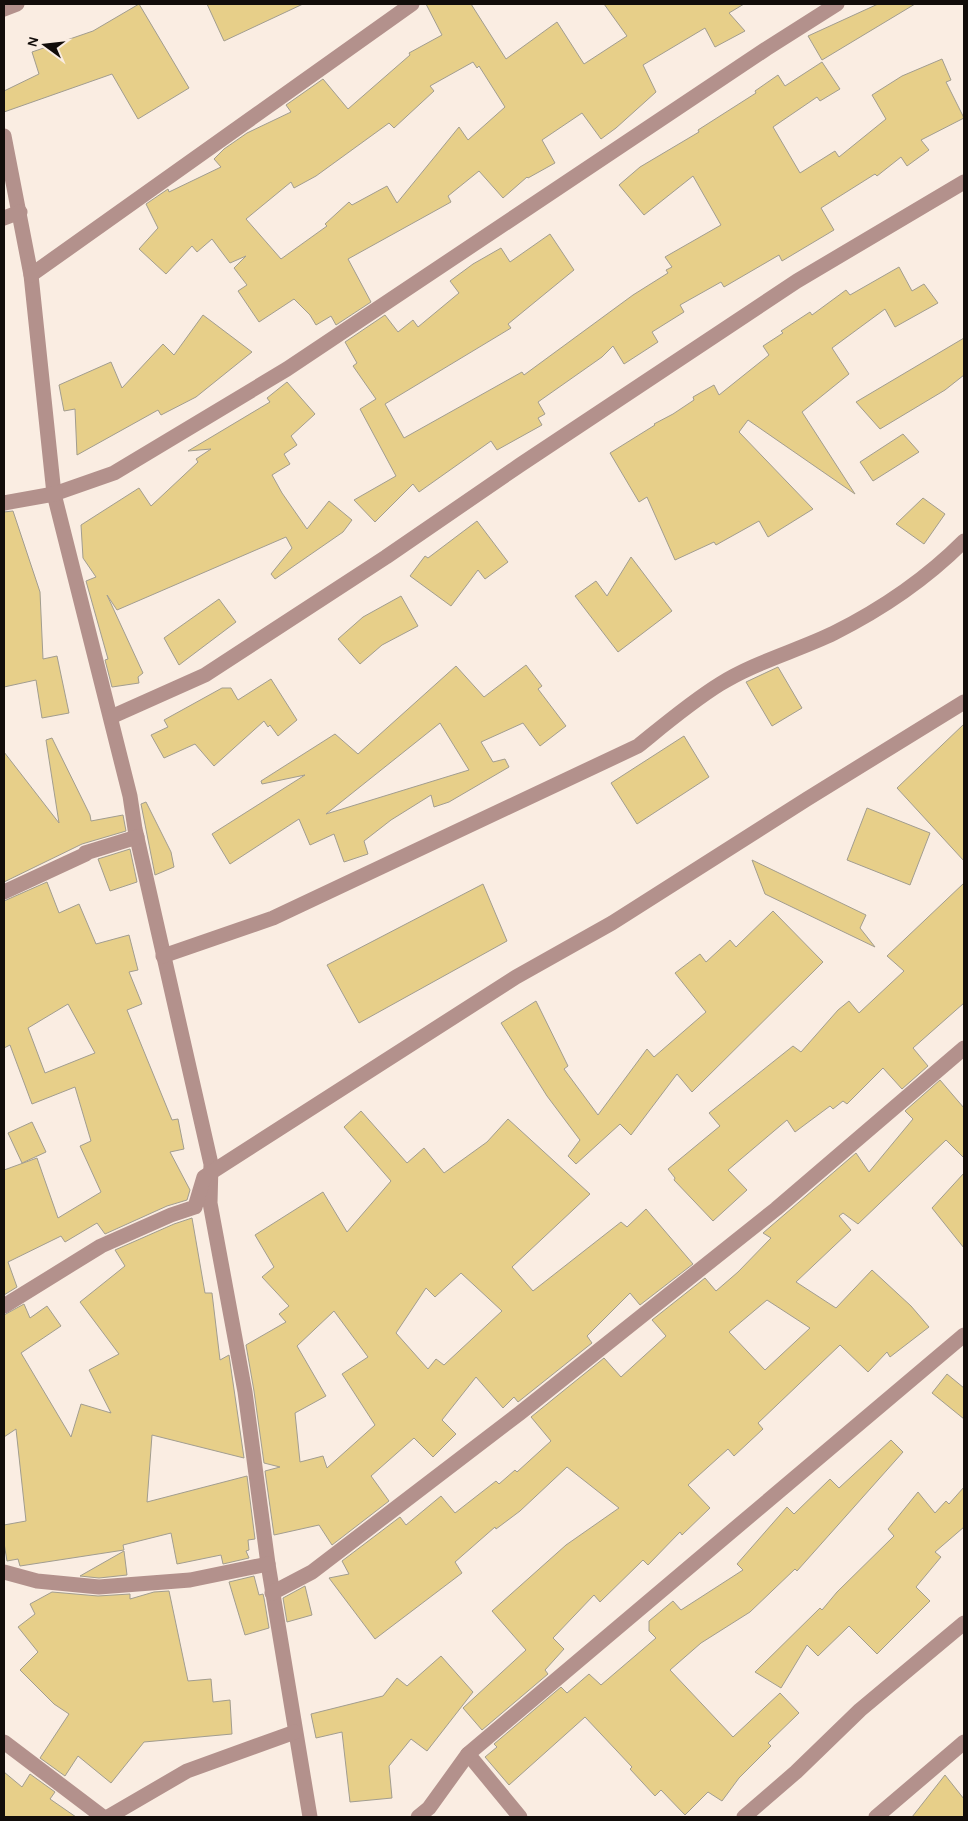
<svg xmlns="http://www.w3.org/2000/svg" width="968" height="1821" font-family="Karla,sans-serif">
  <rect width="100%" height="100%" fill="#faede2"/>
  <g fill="#e7cf89" stroke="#a29d8f" fill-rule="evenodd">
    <path d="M139,4L189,88L138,119L112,74L4,112V91L39,74L32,52L93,31Z"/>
    <path d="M207,4H303L224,41Z"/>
    <path d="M426,4H471L506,59L557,22L584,64L627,36L604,4H744L729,13L745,31L715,47L705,28L643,65L656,92L616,128L601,139L582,113L542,140L555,163L528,178L527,177L503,198L479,171L448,196L451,202L348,259L371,302L336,325L331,316L316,325L310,315L294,299L259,322L238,291L247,285L234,268L246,256L230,263L212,239L197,252L192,246L166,274L139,249L158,228L146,204L168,189L169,192L221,167L214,159L224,149L247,133L291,112L286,105L323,79L348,109L410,55L409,53L442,35ZM473,62L477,68L479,66L505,107L468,140L459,127L397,203L387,186L352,205L349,202L325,224L327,226L281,259L246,219L291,182L294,188L316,176L389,123L394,128L434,91L430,86Z"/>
    <path d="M878,4H915L822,60L808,36Z"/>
    <path d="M942,59L951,80L946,82L964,118L921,140L929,150L907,166L901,157L877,176L875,174L821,208L834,230L782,261L779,255L724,287L721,282L680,305L684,312L652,332L658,342L624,364L613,346L602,357L538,402L545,414L538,418L542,425L497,450L491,441L419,492L413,484L375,522L354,500L396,476L360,409L376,399L353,366L357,363L345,342L385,315L398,332L413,320L418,327L459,293L450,281L473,264L501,248L510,262L550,234L574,270L508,324L511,328L385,404L404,438L522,372L524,375L633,295L668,273L666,270L672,267L665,257L721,225L693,176L644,215L619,185L640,167L699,132L698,130L756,93L755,91L778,75L785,86L822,62L840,89L820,101L817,97L773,127L800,173L835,151L839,157L886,119L872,95L902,76Z"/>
    <path d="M899,267L912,291L924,284L938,303L895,327L885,309L832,348L849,374L802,412L855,494L748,420L739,432L813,509L768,537L759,521L716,545L714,542L675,560L647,497L639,502L610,453L655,425L654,424L673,414L694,400L693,397L714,385L719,395L769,355L763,346L783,333L781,331L810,312L812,315L846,290L850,295Z"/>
    <path d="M203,315L252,352L196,397L161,415L158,410L77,455L75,409L64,411L59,385L111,362L122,388L163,344L174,355Z"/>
    <path d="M964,338V375L945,390L880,429L856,402Z"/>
    <path d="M287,382L315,414L291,436L297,445L284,454L290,464L272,475L282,493L307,529L329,501L352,520L343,532L275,579L271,574L292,548L286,537L117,610L107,595L143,673L138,677L139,683L112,687L105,660L108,659L86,581L96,577L83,558L81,525L139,488L151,506L198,462L196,459L211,449L188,451L270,402L267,398Z"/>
    <path d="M903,434L919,452L873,481L860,462Z"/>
    <path d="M923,498L945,514L924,544L896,524Z"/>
    <path d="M13,511L40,592L43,659L57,656L69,713L42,718L36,680L4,687V512Z"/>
    <path d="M477,521L508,562L485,579L478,570L451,606L410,576L425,556L428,558Z"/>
    <path d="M631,557L672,611L618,652L575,596L596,581L607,596Z"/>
    <path d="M401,596L418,626L382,645L360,664L338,639L363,617Z"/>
    <path d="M219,599L236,622L179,665L164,638Z"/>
    <path d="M526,665L542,686L538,689L566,726L540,746L523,723L481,742L493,762L505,759L509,767L449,802L434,807L431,795L391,820L364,841L368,854L344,862L334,834L310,845L299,819L230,864L212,834L305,775L262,784L261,781L335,734L358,754L456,666L484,697ZM440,723L469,770L326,814Z"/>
    <path d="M778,667L802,708L772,726L746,682Z"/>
    <path d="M271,679L297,720L278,736L270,725L268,727L264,721L214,766L195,744L164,758L151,735L168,727L164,720L222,688H231L238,700Z"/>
    <path d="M964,724V861L897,788Z"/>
    <path d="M684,736L709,777L637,824L611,783Z"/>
    <path d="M52,738L90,815L91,821L123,815L126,831L82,844L4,882V752L59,823L46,740Z"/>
    <path d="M146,802L171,852L174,867L155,875L141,804Z"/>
    <path d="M867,808L930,833L910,885L847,860Z"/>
    <path d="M130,849L137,882L110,891L98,859Z"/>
    <path d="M752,860L866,915L860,928L875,947L765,894Z"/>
    <path d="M47,882L59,913L79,904L96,944L129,935L138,970L129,972L142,1004L127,1010L172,1120L178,1119L184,1149L170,1152L190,1190L187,1200L167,1206L105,1234L97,1223L65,1242L61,1236L8,1262L17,1287L4,1295V1170L37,1158L58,1218L101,1192L80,1146L91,1141L75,1087L32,1104L10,1045L4,1048V901ZM68,1004L95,1053L45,1073L28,1028Z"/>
    <path d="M964,883V1003L913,1048L928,1066L902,1089L883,1068L847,1104L843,1101L833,1109L830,1106L795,1132L787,1120L728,1170L747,1190L713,1221L674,1180L675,1178L668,1169L720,1126L709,1113L793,1046L801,1052L838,1010L849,1001L859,1013L904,971L887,956Z"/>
    <path d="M483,884L507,941L359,1023L327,965Z"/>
    <path d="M773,911L823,962L692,1092L677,1074L631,1135L620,1124L576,1164L568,1156L580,1140L547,1096L501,1023L536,1001L568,1066L564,1069L598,1115L647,1049L654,1057L706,1012L675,973L700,954L706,962L730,940L736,947Z"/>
    <path d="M940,1080L964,1108V1158L946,1140L858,1224L843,1213L839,1216L851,1230L796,1282L836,1308L872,1270L911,1306L929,1327L890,1357L887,1352L868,1372L840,1345L758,1423L763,1429L734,1456L728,1449L688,1485L710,1508L682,1535L680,1532L648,1565L643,1560L600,1602L594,1595L553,1638L564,1649L545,1670L548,1674L482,1730L463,1708L526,1650L492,1611L566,1545L619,1508L567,1467L520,1511L496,1529L495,1527L455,1562L462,1573L375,1639L329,1578L349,1574L342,1561L400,1517L406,1525L441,1496L455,1513L496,1481L499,1484L515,1470L517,1472L551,1441L531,1417L604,1358L621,1377L666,1336L652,1320L705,1278L716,1291L738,1272L771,1238L763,1233L856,1153L869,1172L913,1119L905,1111ZM767,1300L810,1328L765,1370L729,1332Z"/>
    <path d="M361,1111L407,1163L424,1148L444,1173L487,1142L508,1119L590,1194L512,1267L533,1291L621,1222L627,1227L646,1209L693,1264L640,1305L630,1293L587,1336L592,1343L518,1402L514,1397L503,1408L476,1377L442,1420L456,1434L433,1457L414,1438L371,1476L389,1501L332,1545L319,1525L274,1535L265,1471L280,1467L264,1463L254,1391L246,1345L286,1322L279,1314L289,1306L262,1277L274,1267L255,1235L323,1192L347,1232L391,1181L344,1127ZM461,1273L502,1311L444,1365L436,1359L428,1369L396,1333L426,1288L435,1297ZM334,1311L368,1357L342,1374L375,1425L327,1468L323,1456L300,1462L295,1413L326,1396L297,1346Z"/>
    <path d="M32,1122L46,1152L22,1163L8,1133Z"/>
    <path d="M964,1173V1248L932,1208Z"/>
    <path d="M192,1218L205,1293H212L220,1360L229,1355L244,1458L152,1435L147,1502L247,1476L255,1539L248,1540L249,1550L246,1551L249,1558L223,1564L221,1555L177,1564L171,1533L123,1545L124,1550L20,1566L18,1559L7,1561L4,1543V1525L26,1521L16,1429L4,1437V1315L24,1304L30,1318L47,1306L61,1326L21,1353L71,1437L81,1404L111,1413L89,1370L119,1354L80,1302L125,1266L115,1250L174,1224Z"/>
    <path d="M947,1374L964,1388V1419L932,1393Z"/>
    <path d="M891,1440L903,1452L797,1571L795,1569L750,1612L701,1643L670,1670L733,1737L780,1693L799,1713L768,1743L771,1746L739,1778L722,1801L708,1792L685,1815L661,1790L655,1796L630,1769L632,1767L585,1717L509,1785L485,1757L497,1747L494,1744L561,1687L567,1693L589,1674L601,1685L656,1638L649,1631V1621L673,1601L681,1610L743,1570L737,1564L787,1507L794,1514L830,1479L839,1488Z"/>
    <path d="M964,1487V1527L935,1552L941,1557L916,1587L930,1601L877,1654L849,1626L818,1656L807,1645L781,1688L755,1672L820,1608L822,1610L837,1592L894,1536L888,1529L918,1492L935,1513L946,1501L949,1504Z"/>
    <path d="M124,1551L127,1575L99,1578L80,1576Z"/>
    <path d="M254,1576L259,1595L263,1594L264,1598L269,1628L245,1635L229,1582Z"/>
    <path d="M305,1586L312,1615L287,1622L283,1598Z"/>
    <path d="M169,1591L188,1681L211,1679L213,1702L230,1700L232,1734L144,1742L111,1783L78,1756L65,1776L40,1758L69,1714L54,1704L20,1670L38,1652L18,1627L35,1614L30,1604L52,1592L98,1596L130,1594V1599L154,1592Z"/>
    <path d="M441,1656L473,1692L427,1751L411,1739L389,1766L392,1798L350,1802L342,1732L316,1738L311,1714L383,1696L397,1678L407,1686Z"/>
    <path d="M4,1772L22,1787L30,1774L55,1792L50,1799L76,1817H4Z"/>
    <path d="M945,1775L964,1799V1817H912Z"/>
  </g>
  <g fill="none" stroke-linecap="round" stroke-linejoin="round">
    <g stroke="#b3918c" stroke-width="15">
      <path d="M4,9L17,4"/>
      <path d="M4,136L31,275L54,494L130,796L135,829L211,1164L210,1203L245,1392L268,1564L310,1817"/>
      <path d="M4,218L20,212"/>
      <path d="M31,275L412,4"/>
      <path d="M4,503L54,494L114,473L287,369L766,49L837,4"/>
      <path d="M111,717L205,675L386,557L520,465L797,281L964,182"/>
      <path d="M4,892L86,854L85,853L137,837"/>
      <path d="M163,956L273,918L638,746C664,725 691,702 720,684C755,662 797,651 834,633C882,609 926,579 964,541"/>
      <path d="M4,1306L101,1246L171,1215L195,1207L204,1177L516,977L612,923L807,799L964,702"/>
      <path d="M4,1572L37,1581L99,1587L190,1580L268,1564"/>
      <path d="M272,1593L312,1572L520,1413L776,1209L964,1048"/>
      <path d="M4,1742L103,1817"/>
      <path d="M468,1754L520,1817"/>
      <path d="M108,1817L187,1771L295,1732"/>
      <path d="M418,1817L429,1808L468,1754L964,1335"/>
      <path d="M744,1817L796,1772L860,1710L964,1623"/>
      <path d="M876,1817L964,1742"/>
    </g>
  </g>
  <rect width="968" height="1821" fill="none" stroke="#120d0a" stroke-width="10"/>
  <g transform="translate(45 45) rotate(285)" stroke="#faede2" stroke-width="4" paint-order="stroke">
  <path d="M0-4L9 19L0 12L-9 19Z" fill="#120d0a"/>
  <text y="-8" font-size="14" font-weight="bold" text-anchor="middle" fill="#120d0a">N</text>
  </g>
</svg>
